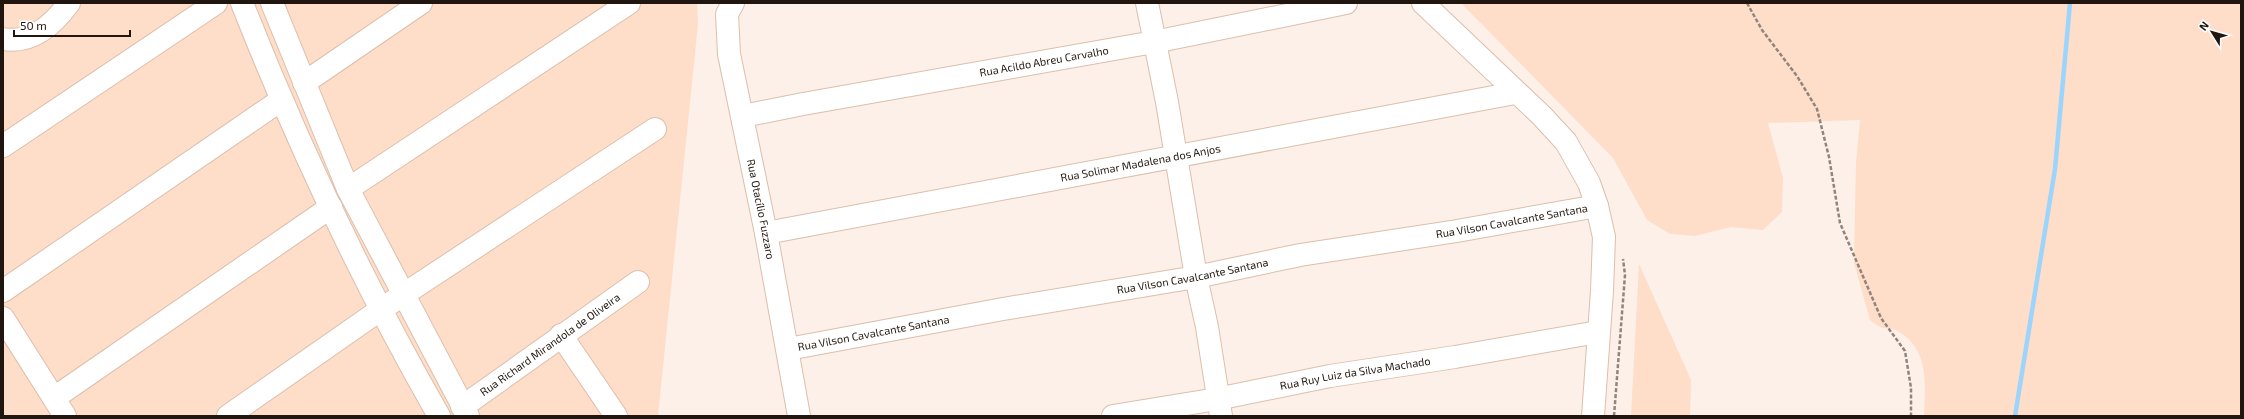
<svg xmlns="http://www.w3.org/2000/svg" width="2244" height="419" font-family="'Exo 2',sans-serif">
  <rect width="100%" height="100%" fill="#fcf0e9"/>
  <g fill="#feddc9">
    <path d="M3,3H697L698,24L658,416H3Z"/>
    <path d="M1461,3H2241V416H1924C1925,382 1930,349 1896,330C1892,328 1888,329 1883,328C1879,327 1874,323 1870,320L1854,263L1856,162L1860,120L1768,123L1783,178L1782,212L1763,230L1731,227L1695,236L1670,234L1647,220L1613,158Z"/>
    <path d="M1639,264L1691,380L1690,416H1631Z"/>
  </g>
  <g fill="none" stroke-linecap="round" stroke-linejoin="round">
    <path stroke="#9bd4fd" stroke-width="4.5" d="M2015,416L2055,169L2070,3"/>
    <g stroke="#dcbfac" stroke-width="24">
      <g id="minor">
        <path d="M242,3C298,145 363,283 439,416"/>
        <path d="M272,3L348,189L468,416"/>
        <path id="s1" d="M733,3L727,14L729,54L766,233L799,416"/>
        <path d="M1147,3L1167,102L1196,277L1207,327L1221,416"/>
        <path d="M1423,3L1542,116L1566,142L1589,183L1597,206L1604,237L1602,291L1593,416"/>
        <path d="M3,39C32,44 53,25 69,3"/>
        <path d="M304,83L421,3"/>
        <path id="s2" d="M743,116L803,104L1154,42L1346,3"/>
        <path d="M3,146L216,3"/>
        <path d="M348,189L629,3"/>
        <path id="s3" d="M766,233L1515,93"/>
        <path d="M3,291L281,100"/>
        <path d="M3,318L65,416"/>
        <path d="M561,335L616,416"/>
        <path id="s4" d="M788,349L1003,309L1196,277L1300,255L1457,231L1597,206"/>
        <path d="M54,398L331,207"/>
        <path id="s5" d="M462,407L638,282"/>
        <path d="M228,416L380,310L655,129"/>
        <path id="s6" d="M1113,416L1217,399L1330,376L1455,357L1598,332"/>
      </g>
    </g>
    <g stroke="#90857e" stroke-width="2.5" stroke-dasharray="4 2" stroke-linecap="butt">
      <path d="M1747,3L1762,30L1797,76L1817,109L1829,157L1840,223L1881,318L1905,351L1911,388V416"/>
      <path d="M1614,416L1625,275L1623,259"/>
    </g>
    <use href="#minor" stroke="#fff" stroke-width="22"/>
  </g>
  <g text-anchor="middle" stroke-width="3" stroke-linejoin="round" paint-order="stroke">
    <g font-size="11" fill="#20160f" stroke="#fff">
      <text dy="4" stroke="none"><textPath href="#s2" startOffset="306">Rua Acildo Abreu Carvalho</textPath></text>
      <text dy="4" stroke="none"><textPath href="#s3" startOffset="381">Rua Solimar Madalena dos Anjos</textPath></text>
      <text dy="4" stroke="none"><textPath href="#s1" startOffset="211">Rua Otacílio Fuzzaro</textPath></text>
      <text dy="4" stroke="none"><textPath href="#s4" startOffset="735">Rua Vilson Cavalcante Santana</textPath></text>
      <text dy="4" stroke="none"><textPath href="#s4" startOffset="411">Rua Vilson Cavalcante Santana</textPath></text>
      <text dy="4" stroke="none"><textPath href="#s4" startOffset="87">Rua Vilson Cavalcante Santana</textPath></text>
      <text dy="4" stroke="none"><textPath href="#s5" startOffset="108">Rua Richard Mirandola de Oliveira</textPath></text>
      <text dy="4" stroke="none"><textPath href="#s6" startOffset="246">Rua Ruy Luiz da Silva Machado</textPath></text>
    </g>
  </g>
  <rect width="2244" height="419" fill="none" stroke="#20160f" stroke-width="8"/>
  <g transform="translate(2212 32) rotate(307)" stroke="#ffffff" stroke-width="3" paint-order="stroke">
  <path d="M0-3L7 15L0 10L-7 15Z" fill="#20160f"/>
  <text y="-6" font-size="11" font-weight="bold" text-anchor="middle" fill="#20160f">N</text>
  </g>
  <path d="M14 30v6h116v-6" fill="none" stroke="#20160f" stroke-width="2"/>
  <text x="20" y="30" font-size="12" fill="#20160f" stroke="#ffffff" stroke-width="3" paint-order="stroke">50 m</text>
</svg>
